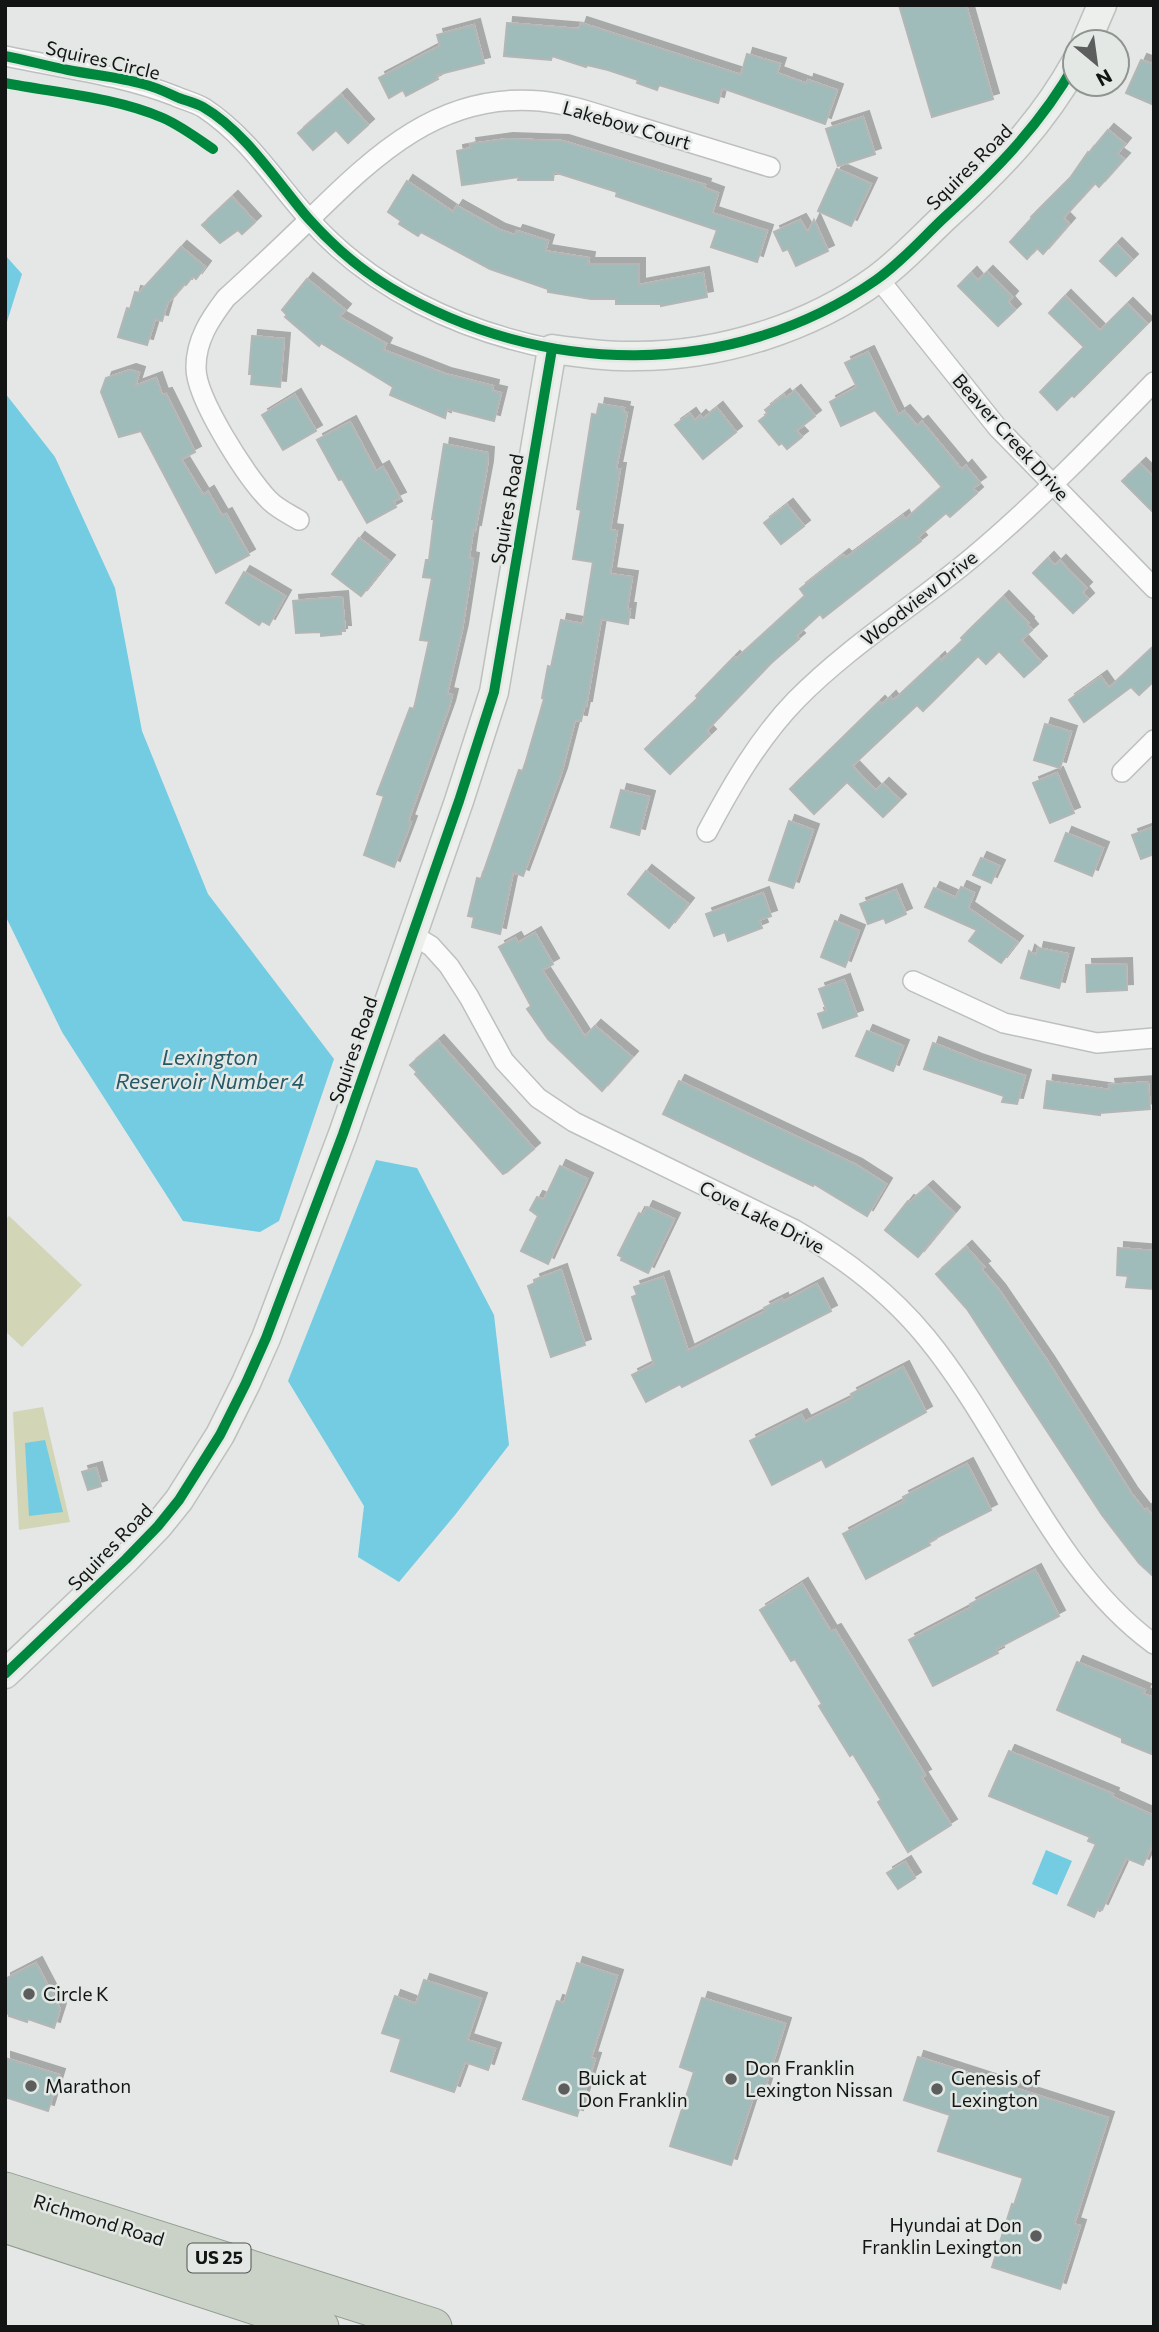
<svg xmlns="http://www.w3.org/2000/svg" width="1159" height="2332" font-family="Commissioner,sans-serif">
  <defs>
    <filter id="shadow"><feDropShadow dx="6" dy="-6" stdDeviation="0" flood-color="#0004"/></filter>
  </defs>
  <rect width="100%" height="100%" fill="#e4e7e5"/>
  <g fill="#d2d5b6">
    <path d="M9,1216L82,1285L22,1347L5,1331V1220Z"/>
    <path d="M43,1407L70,1522L19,1530L13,1412Z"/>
  </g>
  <g fill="#73cce2">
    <path d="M5,255L22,274L5,328Z"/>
    <path d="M5,393L55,457L115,588L142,731L208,894L334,1059L279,1221L260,1232L183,1221L62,1032L5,915Z"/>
    <path d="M376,1160L417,1168L494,1315L509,1445L455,1515L399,1582L358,1557L364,1506L288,1381Z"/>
    <path d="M45,1440L63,1512L29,1516L25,1443Z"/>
    <path d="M1046,1850L1072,1861L1057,1895L1032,1884Z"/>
  </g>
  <g fill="#a0bcba" stroke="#b4b6b5" stroke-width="2" filter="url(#shadow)">
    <path d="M899,5H966L993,99L932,117Z"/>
    <path d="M507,23L579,29L581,23L741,75L747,54L780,64L777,73L807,84L808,80L837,90L825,124L722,88L718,103L659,85L657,90L637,83L638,80L608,70L587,65L586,67L552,56L551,60L504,56Z"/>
    <path d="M474,25L484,63L436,75L438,79L406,96L403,90L389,98L379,78L440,46L437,35Z"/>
    <path d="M1141,60L1154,65V105L1126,93Z"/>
    <path d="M341,95L368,125L348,143L336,130L313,150L298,133Z"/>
    <path d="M863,117L875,154L838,166L826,129Z"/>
    <path d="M1108,130L1125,144L1117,154L1124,159L1099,187L1095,183L1063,218L1069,224L1043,254L1037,248L1027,259L1010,242L1032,218L1031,217L1070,178L1088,152L1089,153Z"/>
    <path d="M507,139L563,141L705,185L704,188L718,193L712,213L767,231L757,262L711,247L717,230L616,196L617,192L554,172L553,180H518L519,177L462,185L457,151L471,148L470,144Z"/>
    <path d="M837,169L871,184L851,226L818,211Z"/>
    <path d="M407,181L453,212L457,206L500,230L515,235L517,231L548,241L545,251L589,258L588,264H639V285L703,273L707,297L661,306V304H616V299H591L548,292V289L490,269L421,232L418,236L399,224L401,221L388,212Z"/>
    <path d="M232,197L255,222L242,234L238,230L220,243L202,225Z"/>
    <path d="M800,220L808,233L814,220L828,251L796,266L788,249L783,251L774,232Z"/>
    <path d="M1116,244L1132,260L1116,276L1100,261Z"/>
    <path d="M181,247L205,267L196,279L193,276L186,285L184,284L167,304L162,321L155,319L147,345L118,337L127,308L130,309L135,292L139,293Z"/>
    <path d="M987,272L1012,297L1008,302L1015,310L998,326L958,286L971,273L978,281Z"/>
    <path d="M307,279L345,310L339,317L386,344L383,350L445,374L493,386L492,391L501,393L494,421L447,409L445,418L390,395L393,387L321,343L319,346L285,317L287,315L282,310Z"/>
    <path d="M1065,296L1100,331L1127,304L1147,324L1074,397L1072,395L1057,410L1040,392L1084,347L1049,313Z"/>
    <path d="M252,336L284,339L280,387L251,384L252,374H249Z"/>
    <path d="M868,352L898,415L904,411L917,426L922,422L962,470L966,466L980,483L973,488L977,493L950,517L946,513L918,537L921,541L823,618L820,614L796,636L799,639L770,664L706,731L710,735L670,774L645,749L698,698L696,696L734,657L736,659L805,596L800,589L843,555L846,558L903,516L905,520L942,487L875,410L841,426L830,402L857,387L845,363Z"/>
    <path d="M130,370L139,373L135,386L156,378L162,395L166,394L195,452L181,459L203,495L208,492L222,516L226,514L249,555L216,573L141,431L119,437L101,392L106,378Z"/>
    <path d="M795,391L815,416L796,431L802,437L787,449L782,443L779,445L759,421L768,414L765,410L784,395L786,398Z"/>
    <path d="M295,395L316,431L283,450L262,415Z"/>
    <path d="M599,404L624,408L623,412L627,413L616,469H620L610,530L617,531L610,574L632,577L627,609H630L628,624L601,619L586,707H584L581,721L575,720L561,774L523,876L513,872L500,934L472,927L474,917L468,916L477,878L481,879L519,770L523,771L544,699L542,698L548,666L551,667L561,620L583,624L593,562L573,559L581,510L577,509L592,414L597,415Z"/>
    <path d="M717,408L736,432L703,459L675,425L690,414L695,421L700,416L703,419Z"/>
    <path d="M350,422L376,471L383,467L400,498L393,501L396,507L367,523L342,479L339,480L317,440Z"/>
    <path d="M444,444L488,453L487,467L475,531L473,530L469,558L473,559L462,630L447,694L452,695L449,707L408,821L411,822L394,867L364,855L384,796L377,794L410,708L414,709L429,641L420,640L432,578L423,577L426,560H429L434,519H432Z"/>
    <path d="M1140,464L1154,478V513L1122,481Z"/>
    <path d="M787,505L804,526L781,544L764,523Z"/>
    <path d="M359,538L389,561L361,596L332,574Z"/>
    <path d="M1048,558L1055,566L1060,561L1086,588L1082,592L1088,599L1073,613L1033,573Z"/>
    <path d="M244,572L285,596L269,625L262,621L259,625L226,603Z"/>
    <path d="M342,597L345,631H341V634L321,636V632L296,633L293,601Z"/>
    <path d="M1003,597L1028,623L1027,624L1032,630L1021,640L1041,662L1024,677L999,651L986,664L978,656L923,711L917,705L852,766L876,791L883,784L900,800L883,817L847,782L814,814L790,789L879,702L882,705L890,697L893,701L939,658L941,661L963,640L961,638Z"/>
    <path d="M1154,646V681L1139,695L1131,687L1084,722L1069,700L1101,677L1109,688Z"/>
    <path d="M1045,724L1071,732L1060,768L1034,760Z"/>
    <path d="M1057,773L1074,813L1050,823L1033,783Z"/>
    <path d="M621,790L649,797L639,835L611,827Z"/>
    <path d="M789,821L813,830L793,888L769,880Z"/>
    <path d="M1154,827V854L1141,859L1132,835Z"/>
    <path d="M1066,833L1103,848L1092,876L1055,861Z"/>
    <path d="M981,858L999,866L991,883L973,875Z"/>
    <path d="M646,871L688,904L669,928L628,894Z"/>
    <path d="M961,887L974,893L968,908L1017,942L1001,963L969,941L977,930L925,907L934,888L956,898Z"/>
    <path d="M896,890L906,914L886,923L884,918L868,924L860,904Z"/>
    <path d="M763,893L771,916L759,920L762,928L728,941L725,932L714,936L706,914Z"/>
    <path d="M835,921L859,931L845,967L821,957Z"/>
    <path d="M535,933L553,964L542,970L585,1037L595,1026L632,1057L602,1091L548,1039L527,1009L531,1006L499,947L515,938L518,943Z"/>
    <path d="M1038,948L1068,954L1059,988L1021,978L1029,951L1036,956Z"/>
    <path d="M1126,964L1127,990L1087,992L1086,965Z"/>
    <path d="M844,980L857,1016L823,1028L818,1014L827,1011L819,989Z"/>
    <path d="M867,1031L903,1046L893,1071L856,1056Z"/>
    <path d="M438,1041L534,1149L507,1172L503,1174L415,1074L417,1072L410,1065Z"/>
    <path d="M933,1043L976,1060L1025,1076L1017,1104L1002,1102L1004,1096L924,1069Z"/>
    <path d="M679,1081L856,1165L886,1184L867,1216L814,1184L813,1186L663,1114Z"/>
    <path d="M1047,1081L1110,1090L1109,1085L1148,1082L1150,1109L1100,1113V1115L1044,1108Z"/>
    <path d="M560,1166L587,1179L548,1264L521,1251L538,1216L530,1210L537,1197L544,1200Z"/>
    <path d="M927,1187L954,1213L918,1257L885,1230L908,1201L910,1202Z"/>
    <path d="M647,1207L674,1219L648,1273L621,1260L622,1257L618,1255L639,1213L643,1215Z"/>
    <path d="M966,1247L984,1267L981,1269L999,1290L1048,1362L1131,1493L1145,1511L1147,1509L1154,1518V1577L1139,1563L1102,1515L967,1309L936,1274Z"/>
    <path d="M1118,1248L1154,1251V1289L1126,1287L1128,1276L1117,1275Z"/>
    <path d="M561,1270L585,1345L551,1357L528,1286L535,1283L534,1280Z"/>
    <path d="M663,1277L688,1351L766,1311L764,1308L782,1299L783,1302L817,1284L831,1311L682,1387L680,1384L646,1402L632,1375L654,1364L632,1297L637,1295L634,1287Z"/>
    <path d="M903,1367L926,1412L826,1467L822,1459L772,1485L750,1441L801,1415L805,1422L853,1398L851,1394Z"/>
    <path d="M967,1464L991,1510L928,1542L930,1545L866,1579L843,1534L905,1501L903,1497Z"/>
    <path d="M96,1468L101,1486L88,1490L82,1472Z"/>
    <path d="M1035,1570L1059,1616L996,1649L998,1653L933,1686L909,1640L972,1607L970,1604Z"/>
    <path d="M802,1584L831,1632L835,1630L894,1725L925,1775L921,1777L951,1825L908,1852L878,1802L881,1800L853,1754L850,1756L819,1706L822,1704L795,1659L791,1661L760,1610Z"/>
    <path d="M1077,1662L1145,1690L1143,1694L1154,1698V1755L1122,1742V1738L1057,1710Z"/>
    <path d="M1009,1751L1113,1794L1112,1797L1154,1816V1841L1143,1865L1126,1858L1102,1910L1098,1908L1094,1917L1068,1905L1096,1844L1088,1841L1090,1837L989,1796Z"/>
    <path d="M905,1862L915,1878L898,1889L887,1873Z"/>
    <path d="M36,1963L60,2009L54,2028L28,2019L27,2022L9,2016V2014L5,2013V1979Z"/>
    <path d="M577,1963L617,1976L591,2058L595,2059L577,2116L523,2099L557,2001L564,2003Z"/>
    <path d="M424,1980L481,1999L467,2040L495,2049L488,2070L465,2062L454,2092L391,2071L401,2039L382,2033L395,1996L416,2004Z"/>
    <path d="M702,1998L785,2024L763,2094L755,2091L731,2165L670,2146L694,2072L680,2067Z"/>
    <path d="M918,2057L1108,2118L1074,2224L1080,2226L1060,2289L992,2267L1012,2204L1014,2205L1023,2178L938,2151L950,2115L904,2100Z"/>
    <path d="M5,2058L59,2075L48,2111L5,2097Z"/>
  </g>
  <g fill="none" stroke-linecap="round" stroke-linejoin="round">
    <g stroke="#bec0bf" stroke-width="22">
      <g id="street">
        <path d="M5,56C62,68 121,75 175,96C184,100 196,103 204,108C248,137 275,181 309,219C372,290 461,331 552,349"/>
        <path d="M878,278L997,427L1154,588"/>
        <path d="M299,520C289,514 276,508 268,499C246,476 195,397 196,367C196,340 210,319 226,298C255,272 283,245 311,218C376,154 441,92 540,101C571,104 602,116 633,125C679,139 724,153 770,167"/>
        <path d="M1122,772L1154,740"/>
        <path d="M707,832C732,785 759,738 796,700C850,645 916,605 974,556C1038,502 1096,442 1154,382"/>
        <path d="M411,934L431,946L449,966L469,997L504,1061L538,1098L574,1122L795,1230C844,1258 890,1293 926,1337C1005,1433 1053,1571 1154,1644"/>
        <path d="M913,981L1004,1023L1097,1043L1154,1038"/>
      </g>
    </g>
    <g stroke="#bec0bf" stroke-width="31">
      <g id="secondary">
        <path d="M1086,42L1102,5"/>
        <path d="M5,1674L126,1559L158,1526L179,1500L220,1435L246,1383L266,1338L343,1134L459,801L494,692L552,349C580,353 609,357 637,356C720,356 810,328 877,279C903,260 925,235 948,214C997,170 1043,122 1075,64"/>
      </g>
    </g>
    <g stroke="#929b90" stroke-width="39">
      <g id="highway">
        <path d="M5,2191L433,2327"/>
        <path d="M5,2224L320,2327"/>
      </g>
    </g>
    <use href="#street" stroke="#fbfbfb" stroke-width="19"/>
    <use href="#secondary" stroke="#ecefec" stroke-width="28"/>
    <use href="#highway" stroke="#cad2c7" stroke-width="37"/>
    <g stroke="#e3e8e5" stroke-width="15">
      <g id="cycleway">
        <path d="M5,56C26,60 47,66 68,70C93,75 119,77 143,84C156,87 168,93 179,98C187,101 196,103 203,107C246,132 277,182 308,218C332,245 361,270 391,288C541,377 731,381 876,280C902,262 924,236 947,215C996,170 1042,123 1075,64"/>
        <path d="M5,83C57,93 114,97 163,118C181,126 197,138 213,149"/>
        <path d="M5,1674L126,1559L158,1526L179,1500L220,1435L246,1383L266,1338L343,1134L459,801L494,692L552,349"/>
      </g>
    </g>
    <use href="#cycleway" stroke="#00873e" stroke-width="10"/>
  </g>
  <g fill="#5c5e5d" stroke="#e3e8e5" stroke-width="2.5">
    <circle cx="29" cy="1994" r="7"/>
    <circle cx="731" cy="2079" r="7"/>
    <circle cx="31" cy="2086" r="7"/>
    <circle cx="564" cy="2089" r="7"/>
    <circle cx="937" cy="2089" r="7"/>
    <circle cx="1036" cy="2236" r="7"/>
  </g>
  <g text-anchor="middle" stroke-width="5" stroke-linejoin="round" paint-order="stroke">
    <rect fill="#e3e8e5" stroke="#515453" stroke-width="2" x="187.5" y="2243.5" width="63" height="29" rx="5"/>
    <g font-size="18" font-weight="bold" fill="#131514">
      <text x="219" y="2264">US 25</text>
    </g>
    <g font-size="19" fill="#131514" stroke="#e3e8e5">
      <text transform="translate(103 60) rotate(13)" y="7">Squires Circle</text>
      <text transform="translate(627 125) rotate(16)" y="7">Lakebow Court</text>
      <text transform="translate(969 167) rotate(-45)" y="7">Squires Road</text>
      <text transform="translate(1011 437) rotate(48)" y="7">Beaver Creek Drive</text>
      <text transform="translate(507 509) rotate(-80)" y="7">Squires Road</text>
      <text transform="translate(919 598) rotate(-38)" y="7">Woodview Drive</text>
      <text transform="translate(353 1050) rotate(-71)" y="7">Squires Road</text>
      <text transform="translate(762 1217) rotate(27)" y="7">Cove Lake Drive</text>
      <text transform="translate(110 1547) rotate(-46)" y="7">Squires Road</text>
      <text transform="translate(99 2220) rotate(17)" y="7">Richmond Road</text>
    </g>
    <g font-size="19" fill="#131514" stroke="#e3e8e5" text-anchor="start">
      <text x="43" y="2001">Circle K</text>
      <text x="745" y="2075">Don Franklin<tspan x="745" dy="22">Lexington Nissan</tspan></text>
      <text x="578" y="2085">Buick at<tspan x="578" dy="22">Don Franklin</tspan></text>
      <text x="951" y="2085">Genesis of<tspan x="951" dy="22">Lexington</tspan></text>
      <text x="45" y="2093">Marathon</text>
      <text x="1022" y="2232" text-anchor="end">Hyundai at Don<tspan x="1022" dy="22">Franklin Lexington</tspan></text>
    </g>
    <g font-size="21" font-style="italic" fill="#265967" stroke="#e3e8e5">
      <text x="210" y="1065">Lexington<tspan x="210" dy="24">Reservoir Number 4</tspan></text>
    </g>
  </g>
  <rect width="1159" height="2332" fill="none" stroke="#131514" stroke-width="14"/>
  <g transform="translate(1096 63) rotate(151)"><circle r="33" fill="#e3e8e5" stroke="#909491" stroke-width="2"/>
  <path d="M0-5L12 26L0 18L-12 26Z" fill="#5c5e5d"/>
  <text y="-10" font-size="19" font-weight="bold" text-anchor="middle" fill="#131514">N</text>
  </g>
</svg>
